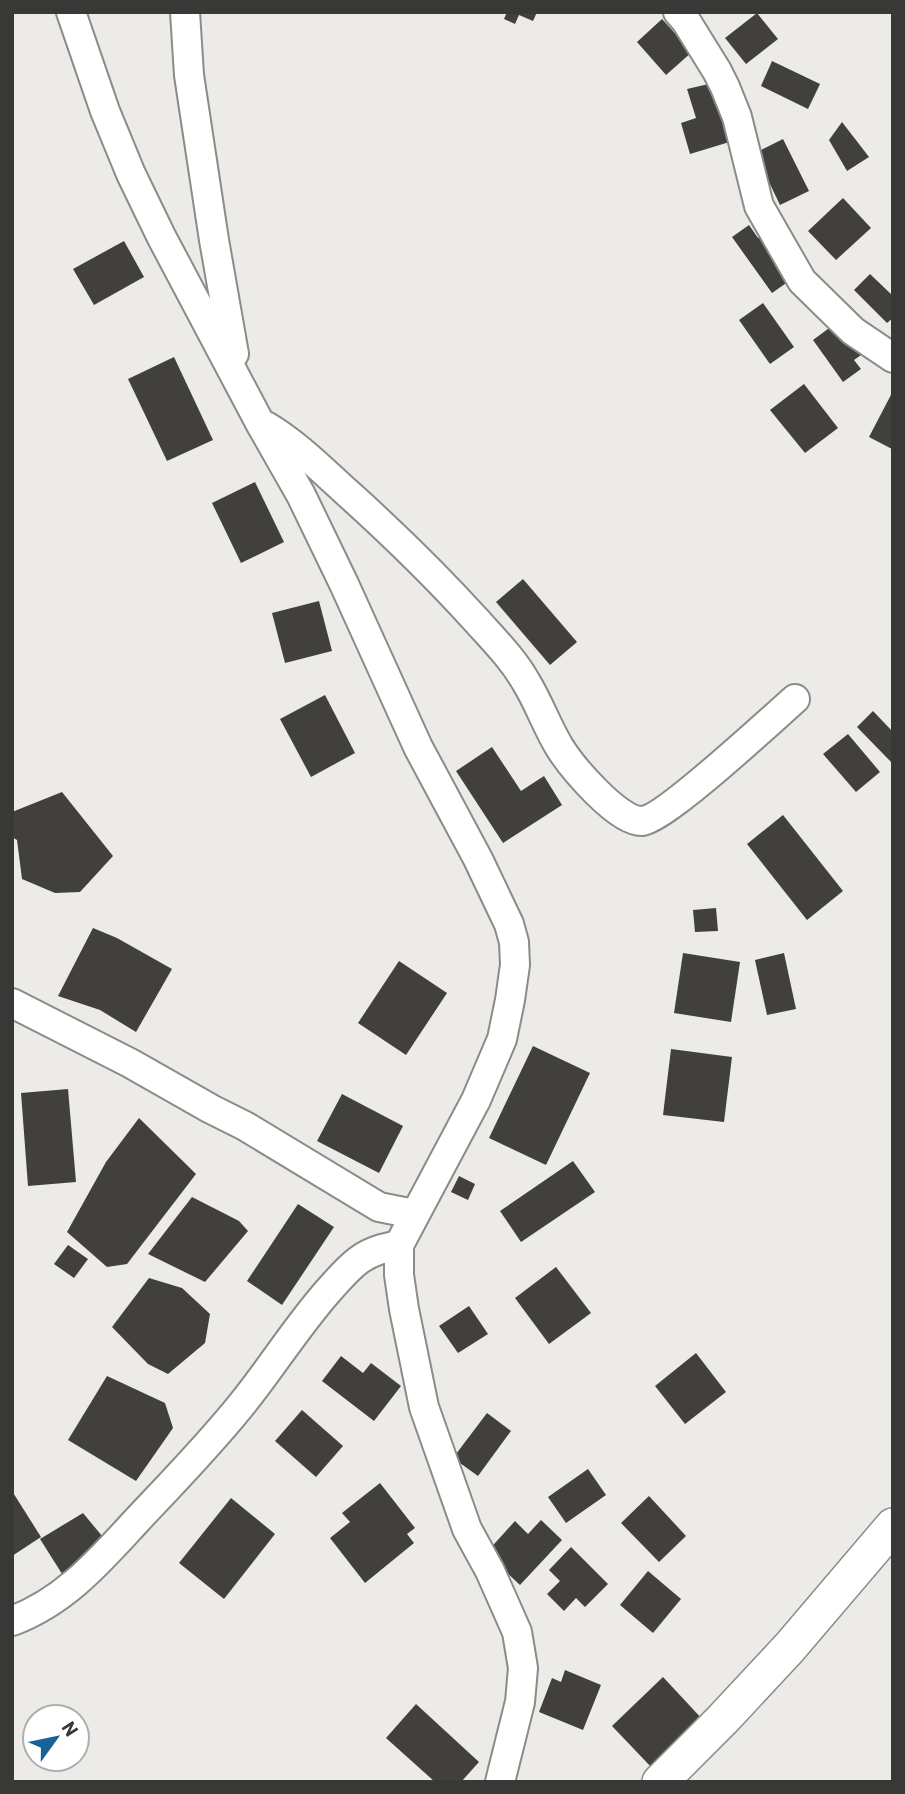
<svg xmlns="http://www.w3.org/2000/svg" width="905" height="1794" font-family="Barlow,sans-serif">
  <rect width="100%" height="100%" fill="#ecebe8"/>
  <g fill="#41403d">
    <path d="M507,12H537L533,21L519,15L515,24L504,19Z"/>
    <path d="M757,13L778,39L746,64L725,38Z"/>
    <path d="M662,19L692,52L666,75L637,42Z"/>
    <path d="M772,61L820,84L808,109L761,86Z"/>
    <path d="M713,83L736,140L690,154L681,123L696,118L687,89Z"/>
    <path d="M842,122L869,157L847,171L829,140Z"/>
    <path d="M783,139L809,191L780,205L755,153Z"/>
    <path d="M843,198L871,228L836,260L808,231Z"/>
    <path d="M749,225L758,238L767,232L792,279L772,293L732,237Z"/>
    <path d="M124,241L144,277L94,305L73,269Z"/>
    <path d="M870,274L893,296V318L887,323L854,290Z"/>
    <path d="M763,303L794,347L770,364L739,320Z"/>
    <path d="M840,320L864,353L854,360L861,369L843,382L813,340Z"/>
    <path d="M174,357L213,440L167,461L128,379Z"/>
    <path d="M804,384L838,428L805,453L770,410Z"/>
    <path d="M893,391V447L892,449L869,437Z"/>
    <path d="M255,482L284,542L241,563L212,503Z"/>
    <path d="M523,579L577,642L550,665L496,602Z"/>
    <path d="M319,601L332,651L285,663L272,613Z"/>
    <path d="M325,695L355,753L311,777L280,719Z"/>
    <path d="M873,711L893,732V764L857,727Z"/>
    <path d="M848,734L880,772L856,792L823,754Z"/>
    <path d="M492,747L521,791L544,776L562,805L503,843L456,771Z"/>
    <path d="M62,792L113,856L80,892L55,893L22,879L17,840L12,837V812Z"/>
    <path d="M783,815L843,891L807,920L747,844Z"/>
    <path d="M716,908L718,931L695,932L693,910Z"/>
    <path d="M93,928L117,938L172,969L136,1032L100,1010L58,996Z"/>
    <path d="M683,953L740,962L731,1022L674,1013Z"/>
    <path d="M784,953L796,1009L767,1015L755,960Z"/>
    <path d="M399,961L447,993L406,1055L358,1023Z"/>
    <path d="M533,1046L590,1073L546,1165L489,1138Z"/>
    <path d="M671,1049L732,1057L724,1122L663,1115Z"/>
    <path d="M68,1089L76,1182L28,1186L21,1093Z"/>
    <path d="M342,1094L403,1126L379,1173L317,1141Z"/>
    <path d="M139,1118L196,1174L127,1264L107,1267L67,1232L106,1162Z"/>
    <path d="M573,1161L595,1192L521,1242L500,1211Z"/>
    <path d="M459,1176L475,1184L468,1200L451,1192Z"/>
    <path d="M192,1197L239,1221L248,1231L205,1282L148,1254Z"/>
    <path d="M298,1204L334,1227L282,1305L247,1281Z"/>
    <path d="M68,1245L88,1259L74,1278L54,1264Z"/>
    <path d="M556,1267L591,1313L549,1344L515,1298Z"/>
    <path d="M149,1278L182,1288L210,1314L205,1343L168,1374L148,1364L112,1327Z"/>
    <path d="M469,1306L488,1334L458,1353L439,1326Z"/>
    <path d="M696,1353L726,1392L685,1424L655,1386Z"/>
    <path d="M341,1356L363,1373L371,1363L401,1386L374,1421L322,1381Z"/>
    <path d="M107,1376L165,1403L173,1428L136,1481L68,1440Z"/>
    <path d="M302,1410L343,1446L316,1477L275,1441Z"/>
    <path d="M487,1413L511,1431L478,1476L453,1458Z"/>
    <path d="M588,1469L606,1495L566,1523L548,1497Z"/>
    <path d="M380,1483L415,1528L407,1534L414,1543L365,1583L330,1538L350,1522L342,1513Z"/>
    <path d="M12,1491L41,1537L12,1556Z"/>
    <path d="M649,1496L686,1536L659,1562L621,1523Z"/>
    <path d="M231,1498L275,1534L224,1599L179,1563Z"/>
    <path d="M83,1513L107,1542L64,1577L40,1539Z"/>
    <path d="M541,1520L562,1540L520,1585L486,1553L515,1521L528,1534Z"/>
    <path d="M571,1547L608,1584L585,1607L576,1598L564,1611L547,1594L560,1581L549,1570Z"/>
    <path d="M648,1571L681,1599L653,1633L620,1605Z"/>
    <path d="M565,1670L601,1685L583,1730L539,1712L552,1678L561,1682Z"/>
    <path d="M663,1677L704,1721L653,1769L612,1726Z"/>
    <path d="M416,1704L479,1762L461,1782H435L386,1738Z"/>
  </g>
  <g fill="none" stroke-linecap="round" stroke-linejoin="round">
    <g stroke="#8c8b88" stroke-width="32">
      <g id="minor">
        <path d="M71,12L105,111L131,174L161,236L260,423L301,495L344,584L418,747L478,859L509,924L514,942L515,965L510,1000L502,1039L476,1100L399,1245V1275L404,1309L424,1407L467,1529L490,1571L517,1632L523,1668L520,1702L500,1782"/>
        <path d="M185,12L189,75L214,240L234,354"/>
        <path d="M678,12L686,21L717,71L725,87L737,117L759,206L802,281L853,331L893,358"/>
        <path d="M266,426C298,445 324,472 352,497C395,536 437,577 476,620C494,640 513,659 526,682C539,703 547,727 560,748C572,767 618,822 642,821C665,819 771,720 795,699"/>
        <path d="M12,1003L130,1063L211,1109L245,1126L379,1207L414,1214"/>
        <path d="M12,1621C66,1601 101,1559 139,1518C174,1481 210,1444 242,1404C272,1367 297,1326 329,1290C339,1279 348,1268 359,1260C371,1251 384,1248 399,1245"/>
      </g>
    </g>
    <g stroke="#8c8b88" stroke-width="38">
      <path id="tertiary" d="M660,1782L723,1719L790,1647L893,1526"/>
    </g>
    <use href="#minor" stroke="#fff" stroke-width="28"/>
    <use href="#tertiary" stroke="#fff" stroke-width="35"/>
  </g>
  <rect width="905" height="1794" fill="none" stroke="#383836" stroke-width="28"/>
  <g transform="translate(56 1738) rotate(57)"><circle r="33" fill="#ffffff" stroke="#afafaf" stroke-width="2"/>
  <path d="M0-5L12 26L0 18L-12 26Z" fill="#196296"/>
  <text y="-10" font-size="19" font-weight="bold" text-anchor="middle" fill="#383836">N</text>
  </g>
</svg>
